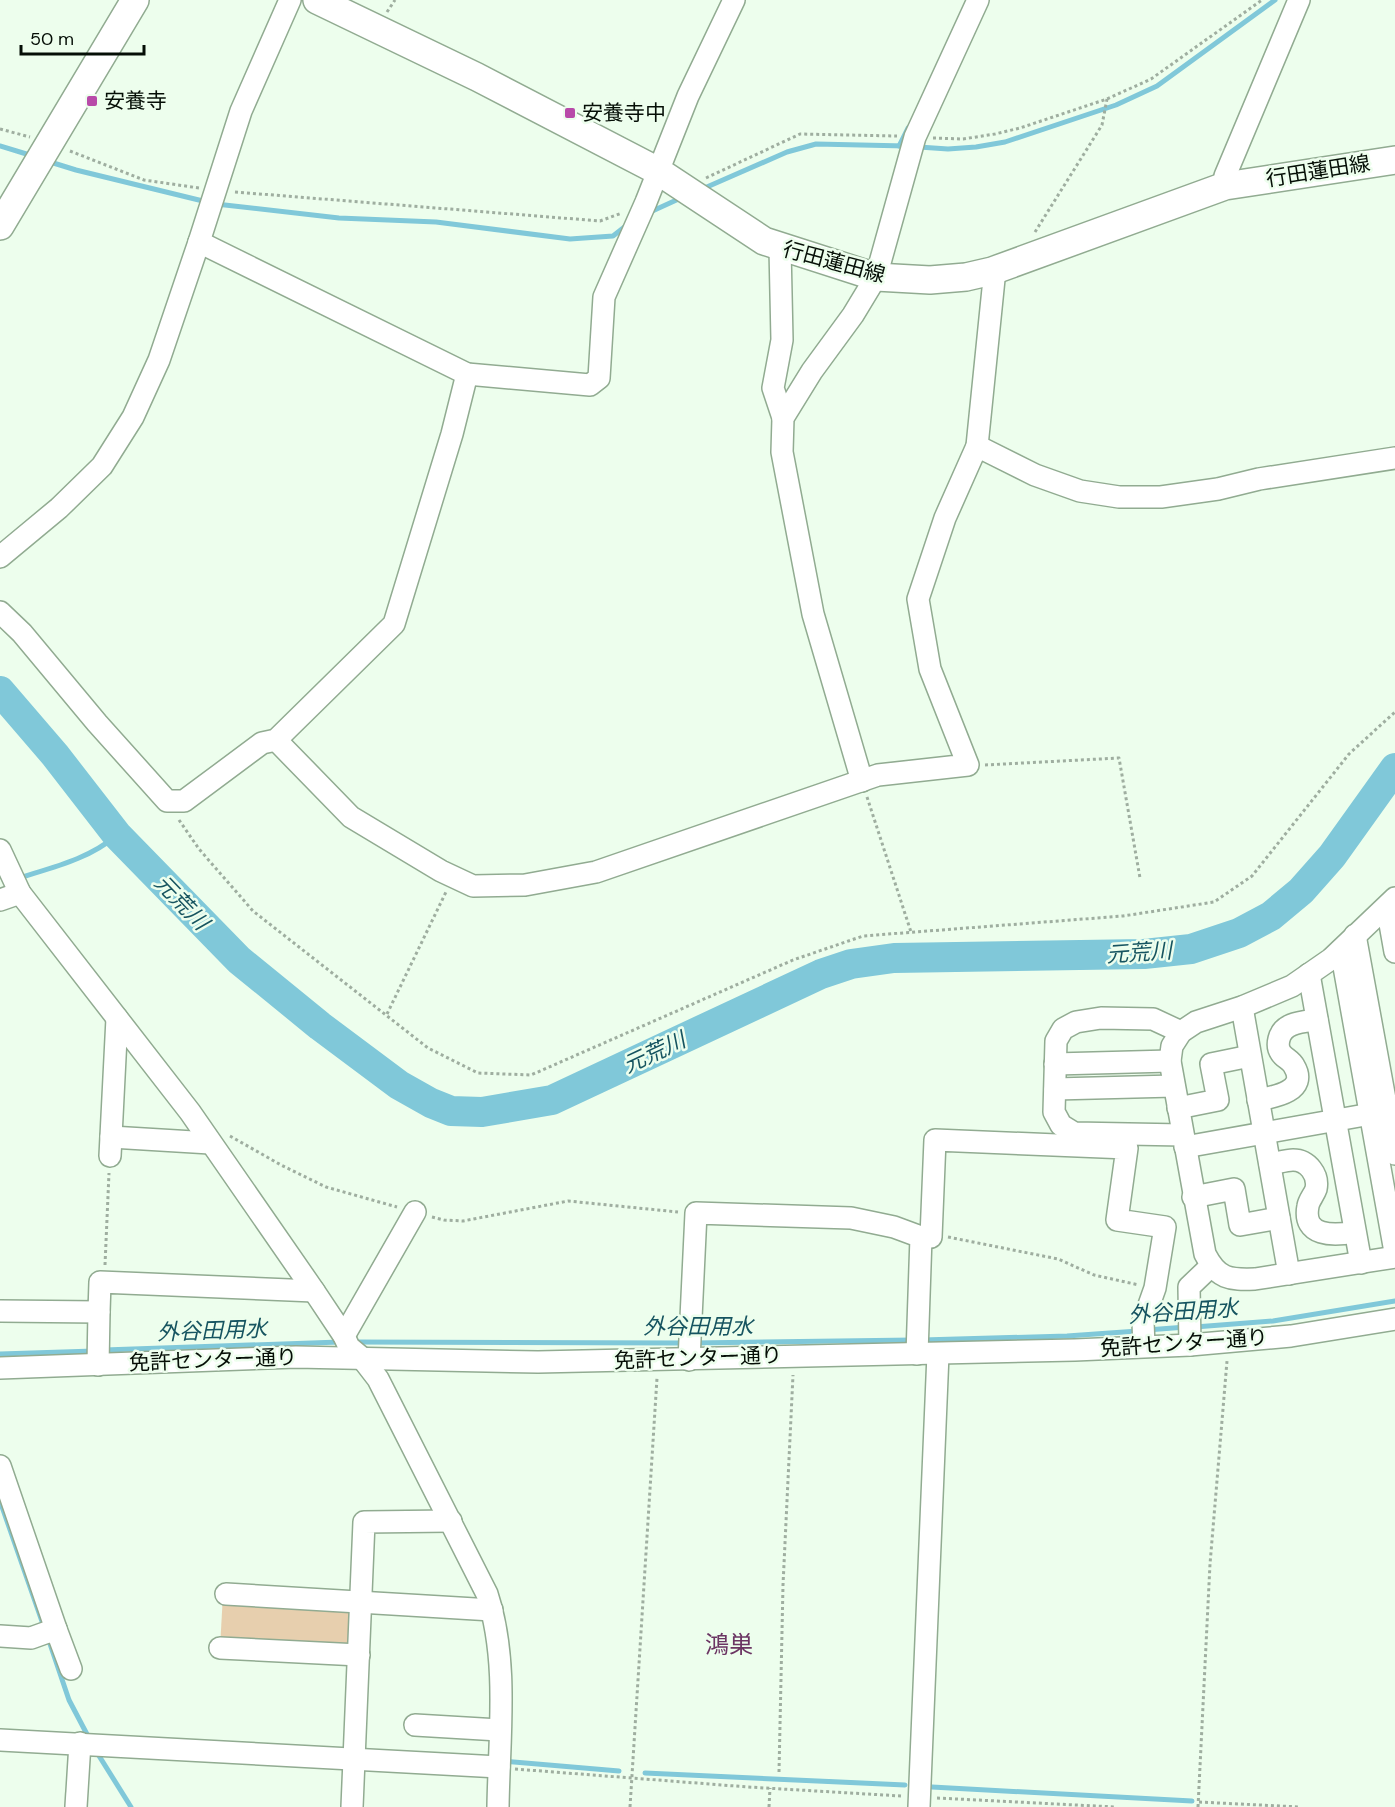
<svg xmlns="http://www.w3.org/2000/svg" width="1395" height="1807" font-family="'DM Sans','Noto Sans JP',sans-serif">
  <rect width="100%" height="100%" fill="#edfeed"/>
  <path fill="#e7cfae" d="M223,1594L361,1603L359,1655L220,1648Z"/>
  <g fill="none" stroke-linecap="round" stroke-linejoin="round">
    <g stroke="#80c8d9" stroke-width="5">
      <path d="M0,146L33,156"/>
      <path d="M899,146L908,128"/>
      <path d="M919,147L948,149L976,147L1005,142L1116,105L1157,86L1275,0"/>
      <path d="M47,161L76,170L207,202"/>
      <path d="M700,190L787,152L816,144L906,146"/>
      <path d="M216,204L339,218L436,222L570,239L613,236L627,225"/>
      <path d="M648,213L683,197"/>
      <path d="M19,878C54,867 89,859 117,835"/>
      <path d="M1195,1327L1273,1321L1395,1301"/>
      <path d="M1147,1330L1186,1327"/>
      <path d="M922,1340L1067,1336L1138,1331"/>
      <path d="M352,1342L685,1343"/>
      <path d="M694,1343L913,1340"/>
      <path d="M104,1350L340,1342"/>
      <path d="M0,1354L94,1351"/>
      <path d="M0,1501L45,1630"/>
      <path d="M48,1638L69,1700L90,1740"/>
      <path d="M96,1751L131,1807"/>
      <path d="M503,1761L619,1771"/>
      <path d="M645,1773L905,1785"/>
      <path d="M932,1787L1192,1801"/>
    </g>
    <path stroke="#80c8d9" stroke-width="30" d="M0,691L55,755L117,835L239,960L320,1026L399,1085L431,1103L451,1111L482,1112L552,1100L821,974L851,964L894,958L1144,954L1191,949L1239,933L1271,916L1301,891L1332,856L1395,768"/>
    <g stroke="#91ab91" stroke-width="24">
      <g id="minor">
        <path d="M1225,186V176L1299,0"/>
        <path d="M199,242L467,374L590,385L599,378L604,297L646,202L688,96L734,0"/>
        <path d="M780,248L782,340L773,388L783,418"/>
        <path d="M977,446L1035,475L1080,491L1119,497H1161L1218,489L1259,479L1395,458"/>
        <path d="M0,557L59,508L102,466L133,417L159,360L199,242L241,111L290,0"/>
        <path d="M0,612L22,633L97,723L167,801H184L262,743L276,740L394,624L452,434L467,374"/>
        <path d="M276,740L351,817L441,871L473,886L525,885L596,872L878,775L968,765L930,669L918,599L945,518L977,446L994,279L992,271"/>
        <path d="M862,781L813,614L782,452L783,418L812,371L853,315L876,277L915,137L978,0"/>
        <path d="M0,850L20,893L190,1112L314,1291L344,1336L349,1347L361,1357L378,1379L487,1594C509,1661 499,1737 498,1807"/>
        <path d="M1395,898L1331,959L1292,986L1242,1007L1196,1022L1181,1032L1172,1046L1170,1061L1205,1254C1218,1279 1229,1280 1255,1279L1395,1257"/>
        <path d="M0,900L20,893"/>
        <path d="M1395,906L1387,907L1395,952"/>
        <path d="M1355,935L1395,1154"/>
        <path d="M1341,950L1395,1252"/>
        <path d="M1309,974L1361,1263"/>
        <path d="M1242,1007L1289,1274"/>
        <path d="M1181,1032L1153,1019L1101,1018L1076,1022L1063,1029L1056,1041L1054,1112L1061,1125L1074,1133L1183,1135"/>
        <path d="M1055,1064L1170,1061"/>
        <path d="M1055,1089L1174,1086"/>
        <path d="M1258,1100C1274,1097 1309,1091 1294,1066C1291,1060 1284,1058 1281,1053C1278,1049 1278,1043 1279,1039C1283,1022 1303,1022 1317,1020"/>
        <path d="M1178,1108L1218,1100L1211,1064L1250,1056"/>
        <path d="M111,1137L210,1143"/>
        <path d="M1185,1147L1382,1112"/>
        <path d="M110,1156L117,1018"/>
        <path d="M1270,1164C1277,1163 1286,1160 1293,1160C1308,1160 1319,1175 1316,1189C1314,1195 1309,1200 1308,1206C1302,1237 1334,1236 1354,1232"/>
        <path d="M1193,1197L1234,1189L1240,1225L1279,1218"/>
        <path d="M921,1237H931L935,1140L1127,1148L1117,1220L1165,1227L1155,1288L1143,1322L1144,1346"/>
        <path d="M0,1311L99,1312L100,1282L314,1291"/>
        <path d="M344,1336L415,1212"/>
        <path d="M1190,1345L1189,1287L1211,1266"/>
        <path d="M689,1360L696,1213L851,1218L894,1227L921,1237L917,1354"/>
        <path d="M98,1365L99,1312"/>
        <path d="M0,1368L296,1357L538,1362L1075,1350L1190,1345L1291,1336L1395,1319"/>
        <path d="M0,1466L56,1629"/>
        <path d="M226,1594L492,1610"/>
        <path d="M0,1636L31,1638L56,1629L71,1669"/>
        <path d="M220,1648L359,1655"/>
        <path d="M415,1725L499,1730"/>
        <path d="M0,1740L499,1767"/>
        <path d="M76,1807L80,1743"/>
        <path d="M352,1807L364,1522L451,1521"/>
        <path d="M919,1807L938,1354"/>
      </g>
    </g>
    <g stroke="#91ab91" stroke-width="30">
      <g id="major">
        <path d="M317,0L477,77L658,171L764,241L876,277L930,280L966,277L992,271L1225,186L1395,160"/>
        <path d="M0,226L135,0"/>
      </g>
    </g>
    <g stroke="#9faea0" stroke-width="3" stroke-dasharray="3 3" stroke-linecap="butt">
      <path d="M387,12L395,0"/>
      <path d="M0,129L30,137"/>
      <path d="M933,138L963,139L995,134L1020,128L1107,99L1151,79L1262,0"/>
      <path d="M70,151L144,180L199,188"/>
      <path d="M706,178L800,134L897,136"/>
      <path d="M235,192L600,221L622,213"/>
      <path d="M1035,232L1102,125L1107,99"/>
      <path d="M985,765L1119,758L1140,878"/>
      <path d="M867,797L911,932"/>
      <path d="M179,820L199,849L253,911L428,1048L478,1073L531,1075L793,960L863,936L1123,916L1214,902L1252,876L1349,754L1395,712"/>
      <path d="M387,1014L446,892"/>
      <path d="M230,1136L281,1165L326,1187L397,1207"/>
      <path d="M432,1217L444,1220L463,1221L568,1201L678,1212"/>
      <path d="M948,1237L1058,1259L1094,1275L1139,1285"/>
      <path d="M105,1265L109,1173"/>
      <path d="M515,1769L748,1787L901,1796"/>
      <path d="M779,1772L783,1585L793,1375"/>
      <path d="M937,1798L1116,1807"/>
      <path d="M1199,1802L1300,1807"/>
      <path d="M630,1807L657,1378"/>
      <path d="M769,1807L770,1788"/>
      <path d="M1198,1807L1210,1564L1227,1361"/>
    </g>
    <use href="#minor" stroke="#fff" stroke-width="21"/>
    <use href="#major" stroke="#fff" stroke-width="27"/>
  </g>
  <g fill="#b84aa9" stroke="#edfeed" stroke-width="2">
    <rect x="86" y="95" width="12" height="12" rx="3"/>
    <rect x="564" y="107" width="12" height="12" rx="3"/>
  </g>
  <g text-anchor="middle" stroke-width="5" stroke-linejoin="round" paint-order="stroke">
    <g font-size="21" fill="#050e06" stroke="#edfeed" text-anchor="start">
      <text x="104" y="108">安養寺</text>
      <text x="582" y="120">安養寺中</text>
    </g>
    <g font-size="21" fill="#050e06" stroke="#edfeed">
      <text transform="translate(1318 171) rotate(-9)" y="7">行田蓮田線</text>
      <text transform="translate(834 262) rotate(15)" y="7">行田蓮田線</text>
      <text transform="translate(1184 1343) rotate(-4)" y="7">免許センター通り</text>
      <text transform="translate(698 1358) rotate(-2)" y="7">免許センター通り</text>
      <text transform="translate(213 1360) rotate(-2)" y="7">免許センター通り</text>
    </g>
    <g font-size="22" font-style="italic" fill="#165460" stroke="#edfeed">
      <text transform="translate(182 902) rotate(46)" y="8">元荒川</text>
      <text transform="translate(1139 952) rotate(-4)" y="8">元荒川</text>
      <text transform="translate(654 1052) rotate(-25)" y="8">元荒川</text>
      <text transform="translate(1183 1311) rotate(-4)" y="8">外谷田用水</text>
      <text x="698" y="1334">外谷田用水</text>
      <text transform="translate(212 1330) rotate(-2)" y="8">外谷田用水</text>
    </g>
    <g font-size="24" fill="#6b3563" stroke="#edfeed">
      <text x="729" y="1653">鴻巣</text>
    </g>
  </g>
  <path d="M21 45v9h123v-9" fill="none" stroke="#050e06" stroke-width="3"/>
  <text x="30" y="45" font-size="18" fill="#050e06" stroke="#edfeed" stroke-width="4.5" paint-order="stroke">50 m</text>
</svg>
